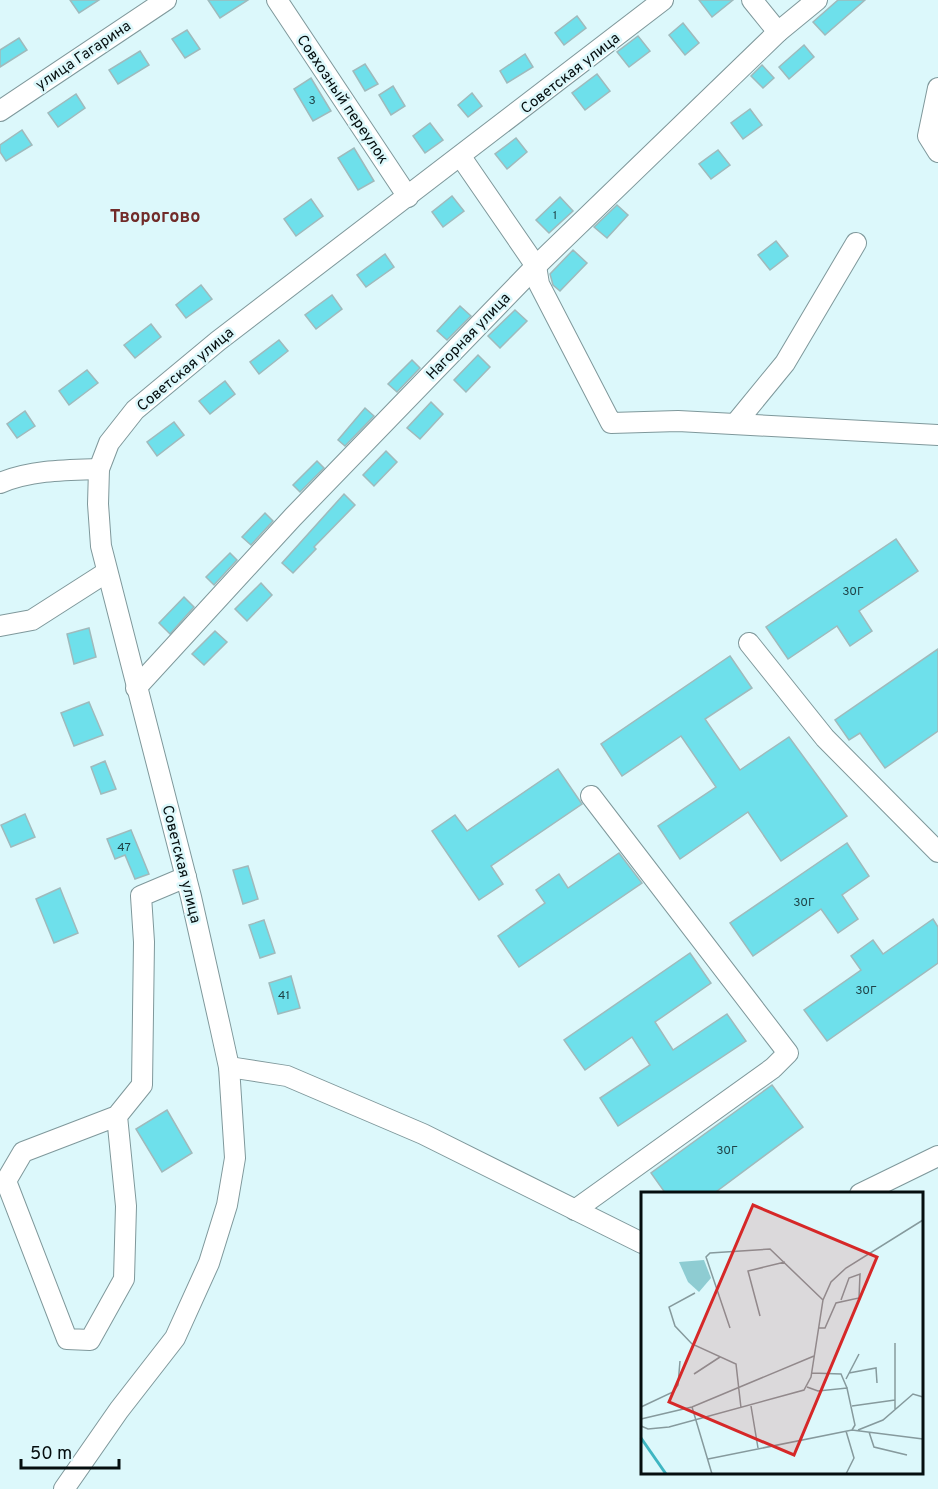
<svg xmlns="http://www.w3.org/2000/svg" width="938" height="1489" font-family="Overpass,sans-serif">
  <rect width="100%" height="100%" fill="#dcf8fb"/>
  <g fill="#6ee0eb" stroke="#9fbabc" stroke-width="1.5">
    <path d="M70,0H99L79,13Z"/>
    <path d="M208,0H248L220,18Z"/>
    <path d="M699,0H733L712,17Z"/>
    <path d="M838,0H865L825,35L813,22Z"/>
    <path d="M577,16L586,28L564,45L555,33Z"/>
    <path d="M683,23L699,43L685,55L669,35Z"/>
    <path d="M187,30L200,49L185,58L172,39Z"/>
    <path d="M638,36L650,51L629,67L617,52Z"/>
    <path d="M19,38L27,50L0,67V50Z"/>
    <path d="M804,45L814,57L789,79L779,67Z"/>
    <path d="M140,51L149,65L118,84L109,70Z"/>
    <path d="M525,54L533,67L507,83L500,71Z"/>
    <path d="M365,64L378,84L365,91L353,71Z"/>
    <path d="M762,65L774,78L763,88L751,76Z"/>
    <path d="M597,74L610,91L585,110L572,93Z"/>
    <path d="M311,78L331,111L313,121L294,89Z"/>
    <path d="M393,86L405,106L391,115L379,95Z"/>
    <path d="M472,93L482,106L468,117L458,105Z"/>
    <path d="M76,94L85,108L58,127L48,113Z"/>
    <path d="M750,109L762,125L743,139L731,123Z"/>
    <path d="M430,123L443,140L425,153L413,136Z"/>
    <path d="M22,130L32,145L6,161L0,152V145Z"/>
    <path d="M516,138L527,152L507,169L495,154Z"/>
    <path d="M354,148L374,181L358,190L338,158Z"/>
    <path d="M718,150L730,165L711,179L699,164Z"/>
    <path d="M452,196L464,211L443,227L432,212Z"/>
    <path d="M560,197L573,211L549,233L536,220Z"/>
    <path d="M311,199L323,216L296,236L284,219Z"/>
    <path d="M617,205L628,215L607,238L594,227Z"/>
    <path d="M776,241L788,256L770,270L758,255Z"/>
    <path d="M573,250L587,263L560,291L553,285L550,274Z"/>
    <path d="M385,254L394,267L366,287L357,275Z"/>
    <path d="M201,285L212,299L186,318L176,305Z"/>
    <path d="M332,295L342,309L316,329L305,315Z"/>
    <path d="M460,306L471,316L447,340L437,331Z"/>
    <path d="M515,310L527,321L500,348L488,336Z"/>
    <path d="M151,324L161,337L135,358L124,345Z"/>
    <path d="M279,340L288,351L259,374L250,362Z"/>
    <path d="M478,355L490,367L466,392L454,380Z"/>
    <path d="M412,360L420,368L397,392L388,384Z"/>
    <path d="M87,370L98,383L69,405L59,391Z"/>
    <path d="M225,381L235,394L210,414L199,401Z"/>
    <path d="M431,402L443,414L420,439L407,428Z"/>
    <path d="M365,408L374,416L345,446L338,440Z"/>
    <path d="M25,411L35,426L17,438L7,424Z"/>
    <path d="M174,422L184,435L157,456L147,442Z"/>
    <path d="M386,451L397,462L374,486L363,475Z"/>
    <path d="M317,461L324,468L300,492L293,485Z"/>
    <path d="M344,494L355,505L314,547L316,549L293,573L282,563Z"/>
    <path d="M265,513L273,521L251,545L242,537Z"/>
    <path d="M896,539L918,571L859,611L872,631L850,646L837,626L788,659L766,627Z"/>
    <path d="M230,553L237,560L214,585L206,577Z"/>
    <path d="M261,583L272,595L247,621L235,609Z"/>
    <path d="M184,597L194,607L170,634L159,623Z"/>
    <path d="M89,628L96,657L74,664L67,634Z"/>
    <path d="M215,631L227,642L204,665L192,654Z"/>
    <path d="M938,649V731L885,768L860,733L849,740L835,720Z"/>
    <path d="M730,656L752,688L705,719L740,770L789,737L847,816L781,861L748,812L680,859L658,826L716,787L681,736L622,776L601,744Z"/>
    <path d="M89,702L103,735L74,746L61,713Z"/>
    <path d="M105,761L116,789L101,794L91,767Z"/>
    <path d="M558,769L582,804L491,866L503,884L479,900L432,831L455,815L467,831Z"/>
    <path d="M25,814L35,837L11,847L1,825Z"/>
    <path d="M131,830L149,874L135,879L125,855L115,859L107,839Z"/>
    <path d="M847,843L869,876L842,895L858,919L838,933L821,909L753,956L730,923Z"/>
    <path d="M619,853L642,883L519,967L498,936L545,903L536,890L559,874L568,888Z"/>
    <path d="M248,866L258,899L243,904L233,870Z"/>
    <path d="M60,888L78,933L54,943L36,899Z"/>
    <path d="M933,919L938,927V963L827,1041L804,1010L861,970L851,956L873,940L883,954Z"/>
    <path d="M264,920L275,953L260,958L249,925Z"/>
    <path d="M690,953L711,983L655,1022L673,1050L727,1014L746,1041L618,1126L600,1098L650,1065L632,1037L585,1070L564,1040Z"/>
    <path d="M291,976L300,1008L278,1014L269,983Z"/>
    <path d="M772,1085L803,1127L713,1194H666L651,1173Z"/>
    <path d="M167,1110L192,1153L162,1172L136,1129Z"/>
  </g>
  <g fill="none" stroke-linecap="round" stroke-linejoin="round">
    <g stroke="#7f989b" stroke-width="22">
      <g id="minor">
        <path d="M277,0L408,197"/>
        <path d="M752,0L778,32"/>
        <path d="M938,88L928,136L938,152"/>
        <path d="M0,111L166,0"/>
        <path d="M461,157L536,266L539,284L611,423L678,421L938,435"/>
        <path d="M735,424L785,363L856,243"/>
        <path d="M0,483C31,470 66,470 99,469"/>
        <path d="M0,626L32,620L107,572"/>
        <path d="M749,643L825,738L938,852"/>
        <path d="M136,688L293,517L536,266L778,32L817,0"/>
        <path d="M229,1067L287,1076L423,1134L642,1243"/>
        <path d="M117,1116L126,1206L124,1279L90,1340L67,1339L6,1181L23,1152L117,1116L142,1085L144,942L141,896L186,877"/>
        <path d="M860,1194L938,1156"/>
        <path d="M575,1210L773,1068L788,1053L591,796"/>
        <path d="M64,1489L119,1410L175,1338L209,1263L227,1205L235,1158L229,1067L220,1026L191,897L101,546L98,504L99,469L109,443L135,410L218,341L663,0"/>
      </g>
    </g>
    <use href="#minor" stroke="#fff" stroke-width="20"/>
  </g>
  <g text-anchor="middle" stroke-width="5" stroke-linejoin="round" paint-order="stroke">
    <g font-size="12" fill="#1f4246">
      <text x="312" y="104">3</text>
      <text x="555" y="219">1</text>
      <text x="853" y="595">30Г</text>
      <text x="124" y="851">47</text>
      <text x="804" y="906">30Г</text>
      <text x="866" y="994">30Г</text>
      <text x="284" y="999">41</text>
      <text x="727" y="1154">30Г</text>
    </g>
    <g font-size="15" fill="#050e0f" stroke="#dcf8fb">
      <text transform="translate(83 55) rotate(-34)" y="5">улица Гагарина</text>
      <text transform="translate(570 73) rotate(-38)" y="5">Советская улица</text>
      <text transform="translate(343 99) rotate(56)" y="5">Совхозный переулок</text>
      <text transform="translate(468 336) rotate(-46)" y="5">Нагорная улица</text>
      <text transform="translate(185 369) rotate(-40)" y="5">Советская улица</text>
      <text transform="translate(182 864) rotate(76)" y="5">Советская улица</text>
    </g>
    <g font-size="18" font-weight="bold" fill="#712b29" stroke="#dcf8fb">
      <text x="155" y="222">Творогово</text>
    </g>
  </g>
  <g transform="translate(641 1192)">
    <rect width="282" height="282" fill="#dcf8fb"/>
    <path d="M63,68L70,86L58,100L47,90L38,70Z" fill="#8eccd2"/>
    <path fill="none" stroke="#3fb6c2" stroke-width="3" d="M0,246L25,282"/>
    <path fill="none" stroke="#869a9d" stroke-width="1.5" d="M54,101L28,115L34,134L51,152L95,172L100,216M119,124L107,79L144,70M89,136L65,65L69,61L129,57L182,108M177,136H184L195,111L218,106L219,82L208,86L200,108M254,151V217M171,181L200,182L206,196M208,181L235,176L236,191M53,182L79,165M205,187L218,162M166,195L177,199L206,196L214,233L211,238M110,214L117,256M211,214L254,208M0,215L32,200L37,193L39,169M51,215L71,282M0,227L51,215L173,164M0,234L7,237L28,235L163,198L170,185L182,108L190,90L205,76L282,28M217,238L242,228L272,202L282,205M228,240L233,255L266,263M67,267L211,238L282,247M205,282L213,266L205,239"/>
    <path fill="#d62828" fill-opacity="0.15" stroke="#d62828" stroke-width="3" d="M112,13L236,65L153,263L28,210Z"/>
    <rect width="282" height="282" fill="none" stroke="#050e0f" stroke-width="3"/>
  </g>
  <path d="M21 1459v9h98v-9" fill="none" stroke="#050e0f" stroke-width="3"/>
  <text x="30" y="1459" font-size="18" fill="#050e0f" stroke="#dcf8fb" stroke-width="4.5" paint-order="stroke">50 m</text>
</svg>
